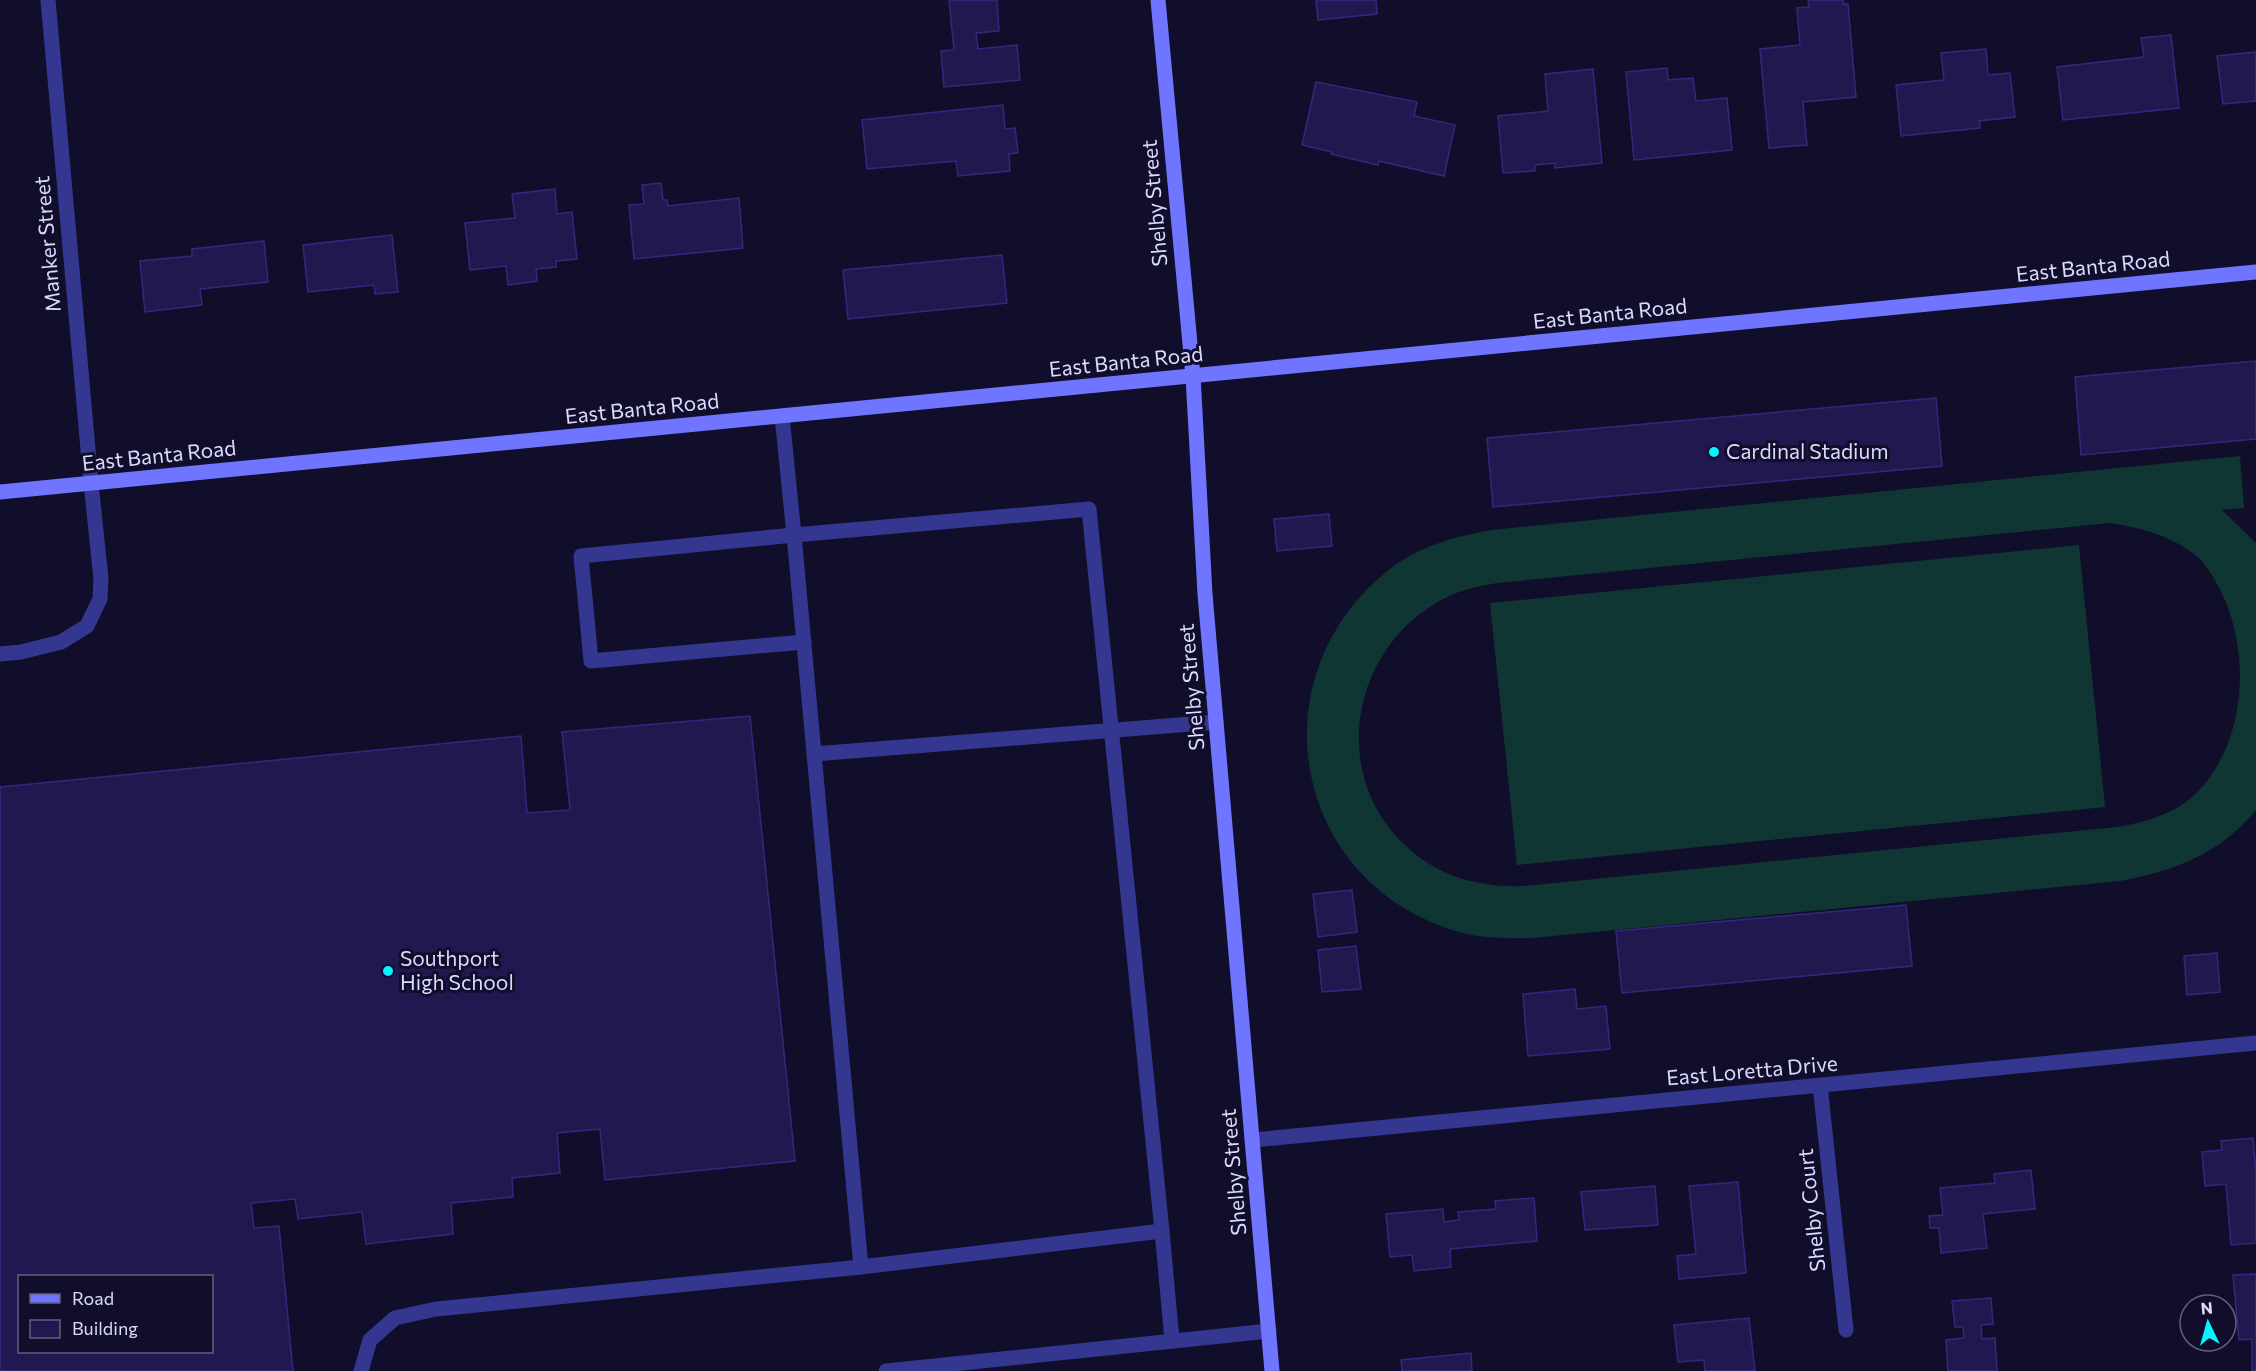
<svg xmlns="http://www.w3.org/2000/svg" width="2256" height="1371" font-family="Commissioner,sans-serif">
  <rect width="100%" height="100%" fill="#110e2c"/>
  <g fill="#103633" fill-rule="evenodd">
    <path d="M2240,456L2244,508L2222,510L2256,543V810C2220,854 2174,871 2120,881L1532,938C1508,938 1483,939 1459,932C1292,884 1253,676 1390,569C1419,546 1455,537 1491,530ZM2110,523C2142,528 2172,536 2198,557C2256,621 2256,748 2185,803C2164,817 2141,823 2117,827L1525,886C1493,887 1462,883 1433,866C1325,803 1339,649 1449,596C1464,589 1481,586 1497,583Z"/>
    <path d="M2079,545L2105,807L1517,865L1490,603Z"/>
  </g>
  <g fill="#20184f" stroke="#33287d" stroke-width="1.5" fill-rule="evenodd">
    <path d="M949,0H997L999,31L976,33L978,49L1017,45L1020,80L944,87L941,51L954,50Z"/>
    <path d="M1316,0H1376L1377,14L1318,20Z"/>
    <path d="M1808,0H1843V4H1848L1856,97L1803,102L1807,145L1769,148L1760,49L1800,45L1797,8L1809,7Z"/>
    <path d="M2171,35L2179,108L2063,120L2057,67L2144,57L2141,38Z"/>
    <path d="M1986,49L1988,75L2010,73L2015,117L1979,121L1980,128L1901,136L1896,85L1944,80L1941,53Z"/>
    <path d="M2256,52V101L2223,104L2217,56Z"/>
    <path d="M1667,68L1668,80L1693,78L1696,101L1727,98L1732,150L1634,160L1626,72Z"/>
    <path d="M1593,69L1602,163L1555,168V163L1535,165V171L1503,173L1498,116L1548,111L1545,74Z"/>
    <path d="M1316,82L1417,102L1414,116L1455,125L1444,176L1379,161L1378,165L1331,154L1332,152L1302,145Z"/>
    <path d="M1003,105L1005,129L1015,128L1018,153L1009,154L1010,171L958,176L956,161L867,169L862,120Z"/>
    <path d="M661,183L663,200H667L668,206L739,198L743,248L634,259L629,205L644,204L642,185Z"/>
    <path d="M555,189L557,214L572,212L577,259L556,261V267L536,269L537,281L508,285L506,266L470,270L465,223L515,218L512,194Z"/>
    <path d="M392,235L398,292L375,294L374,285L308,292L303,245Z"/>
    <path d="M264,241L268,282L200,289L202,305L145,312L140,261L192,256V249Z"/>
    <path d="M1002,255L1007,303L848,319L843,270Z"/>
    <path d="M2256,361V439L2081,455L2075,377Z"/>
    <path d="M1936,398L1942,466L1493,507L1487,438Z"/>
    <path d="M1329,514L1332,546L1277,551L1274,519Z"/>
    <path d="M750,716L795,1161L605,1180L600,1129L557,1133L560,1173L512,1178L513,1197L451,1203L453,1234L366,1244L362,1212L298,1219L295,1199L251,1203L254,1228L279,1226L293,1371H0V787L521,736L527,813L570,810L562,732ZM20,1276H212V1352H20Z"/>
    <path d="M1352,890L1357,932L1318,937L1313,894Z"/>
    <path d="M1906,905L1912,966L1622,993L1616,931Z"/>
    <path d="M1356,946L1361,989L1322,992L1318,950Z"/>
    <path d="M2217,953L2220,992L2187,995L2184,956Z"/>
    <path d="M1575,989L1577,1009L1606,1006L1610,1049L1528,1056L1523,994Z"/>
    <path d="M2253,1138L2256,1171V1243L2231,1245L2226,1184L2205,1186L2202,1152L2222,1150L2221,1141Z"/>
    <path d="M2031,1170L2035,1209L1983,1214L1987,1248L1941,1253L1939,1228H1930L1929,1216L1943,1215L1940,1188L1995,1183L1994,1174Z"/>
    <path d="M1738,1182L1746,1273L1679,1279L1677,1256L1696,1254L1689,1186Z"/>
    <path d="M1655,1186L1658,1225L1585,1230L1581,1192Z"/>
    <path d="M1534,1198L1537,1241L1450,1249L1451,1267L1414,1271L1412,1255L1390,1257L1386,1214L1443,1209L1444,1222L1459,1220L1458,1212L1496,1209L1495,1201Z"/>
    <path d="M2256,1274V1371H2252V1339L2239,1340L2233,1275Z"/>
    <path d="M1991,1298L1993,1324L1981,1325L1982,1339L1995,1338L1997,1371H1948L1946,1340L1964,1338L1963,1327H1955L1952,1301Z"/>
    <path d="M1749,1318L1755,1371H1705L1704,1360L1678,1362L1674,1325Z"/>
    <path d="M1471,1353L1472,1371H1402L1401,1360Z"/>
  </g>
  <g fill="none" stroke-linecap="round" stroke-linejoin="round">
    <g stroke="#34378f" stroke-width="15">
      <path d="M782,416L794,535L581,556L591,661L804,642"/>
      <path d="M1089,509L1162,1231L861,1267L794,535Z"/>
      <path d="M0,654L21,652L61,642L87,626L100,599L101,579L91,483"/>
      <path d="M814,754L1216,722"/>
      <path d="M1162,1231L1172,1340"/>
      <path d="M361,1371L370,1340L395,1318L436,1309L861,1267"/>
      <path d="M886,1371L1269,1331"/>
    </g>
    <g stroke="#34378f" stroke-width="15">
      <path d="M48,0L91,483"/>
      <path d="M1820,1085L1846,1330"/>
      <path d="M1253,1140L2256,1043"/>
    </g>
    <g stroke="#7075ff" stroke-width="15">
      <path d="M1158,0L1193,376L1205,594L1272,1371"/>
      <path d="M0,492L2256,272"/>
    </g>
  </g>
  <g fill="#05f5ff" stroke="#110e2c" stroke-width="2">
    <circle cx="1714" cy="452" r="6"/>
    <circle cx="388" cy="971" r="6"/>
  </g>
  <g text-anchor="middle" stroke-width="6" stroke-linejoin="round" paint-order="stroke">
    <g font-size="21" fill="#dbd9ff" stroke="#110e2c">
      <text transform="translate(1155 203) rotate(-95)" y="7">Shelby Street</text>
      <text transform="translate(48 244) rotate(-95)" y="7">Manker Street</text>
      <text transform="translate(2093 267) rotate(-6)" y="7">East Banta Road</text>
      <text transform="translate(1610 314) rotate(-6)" y="7">East Banta Road</text>
      <text transform="translate(1126 362) rotate(-6)" y="7">East Banta Road</text>
      <text transform="translate(642 409) rotate(-6)" y="7">East Banta Road</text>
      <text transform="translate(159 456) rotate(-6)" y="7">East Banta Road</text>
      <text transform="translate(1192 687) rotate(-95)" y="7">Shelby Street</text>
      <text transform="translate(1752 1071) rotate(-5)" y="7">East Loretta Drive</text>
      <text transform="translate(1234 1172) rotate(-95)" y="7">Shelby Street</text>
      <text transform="translate(1812 1210) rotate(-96)" y="7">Shelby Court</text>
    </g>
    <g font-size="21" fill="#dbd9ff" stroke="#110e2c" text-anchor="start">
      <text x="1726" y="459">Cardinal Stadium</text>
      <text x="400" y="966">Southport<tspan x="400" dy="24">High School</tspan></text>
    </g>
  </g>
  <rect x="18" y="1275" width="195" height="78" fill="#110e2c" stroke="#625f80" stroke-width="1.5"/>
  <rect x="30" y="1294" width="30" height="9" fill="#7075ff" stroke="#625f80" stroke-width="1.5"/>
  <text x="72" y="1305" font-size="18" fill="#dbd9ff">Road</text>
  <rect x="30" y="1320" width="30" height="18" fill="#20184f" stroke="#625f80" stroke-width="1.5"/>
  <text x="72" y="1335" font-size="18" fill="#dbd9ff">Building</text>
  <g transform="translate(2208 1323) rotate(355)"><circle r="28" fill="#110e2c" stroke="#625f80" stroke-width="1.5"/>
  <path d="M0-4.5L10 22L0 15L-10 22Z" fill="#05f5ff"/>
  <text y="-9" font-size="16" font-weight="bold" text-anchor="middle" fill="#dbd9ff">N</text>
  </g>
</svg>
